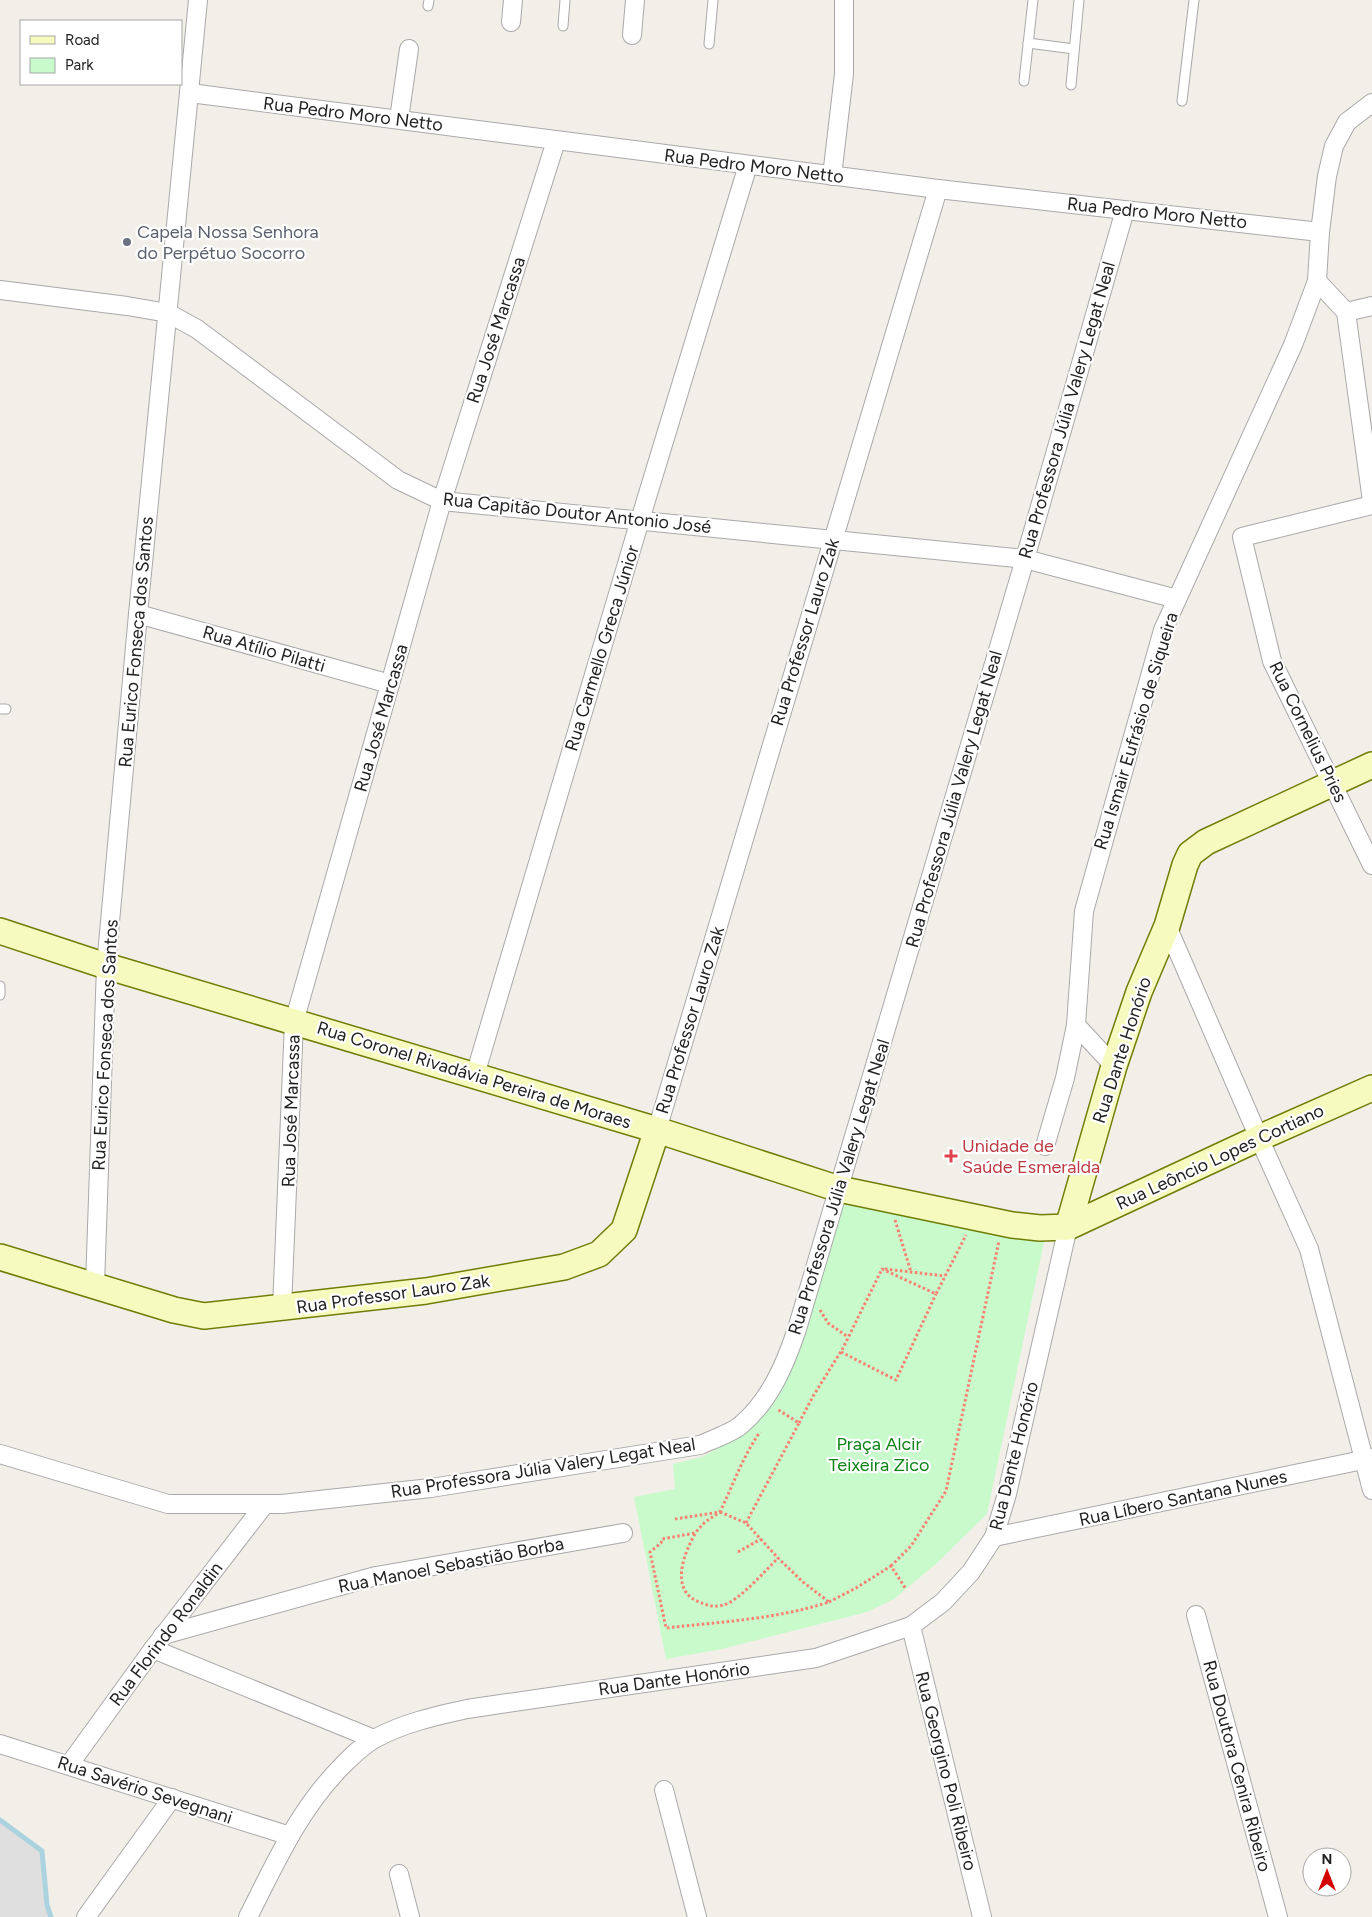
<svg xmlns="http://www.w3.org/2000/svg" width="1372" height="1917" font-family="Figtree,sans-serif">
  <rect width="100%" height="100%" fill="#f2efe9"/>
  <path fill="#e0dfdf" d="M0,1820L42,1851L47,1905L51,1917H0Z"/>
  <path fill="#c8facc" d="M843,1200L1045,1237L987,1514L937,1563L894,1599L867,1612L722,1649L666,1659L634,1497L675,1489L673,1464L702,1457L743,1435L768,1408L790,1373Z"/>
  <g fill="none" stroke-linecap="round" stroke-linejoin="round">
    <path stroke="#aad3df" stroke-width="5" d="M0,1820L42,1851L47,1905L51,1917"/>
    <g stroke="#a9a9a9" stroke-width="11">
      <g id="lane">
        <path d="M428,6L429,0"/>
        <path d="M563,26L565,0"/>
        <path d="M1028,43L1074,49"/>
        <path d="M709,44L713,0"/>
        <path d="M1024,81L1033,0"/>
        <path d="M1071,85L1079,0"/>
        <path d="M1182,101L1194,0"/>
        <path d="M0,709H6"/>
        <path d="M0,986V995"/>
      </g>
    </g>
    <g stroke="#a9a9a9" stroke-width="20">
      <g id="street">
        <path d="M511,22L513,0"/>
        <path d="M632,35L635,0"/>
        <path d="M190,93L938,189L1320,232"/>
        <path d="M399,119L409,49"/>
        <path d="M832,176L844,74V0"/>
        <path d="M1317,281L1346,312L1372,501"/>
        <path d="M0,290L127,306L168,313L197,329L398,480L442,501L1025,559L1177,599"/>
        <path d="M1346,312L1372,306"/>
        <path d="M1372,505L1242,537L1272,661L1372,865"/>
        <path d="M138,614L390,684"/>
        <path d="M1167,926L1259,1138L1309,1249L1372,1490"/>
        <path d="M1076,1025L1114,1066"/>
        <path d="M475,1075L640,520L748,165"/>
        <path d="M657,1130L938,189"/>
        <path d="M1045,1146L1065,1078L1076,1025L1084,911L1163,630L1293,345L1317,281L1320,232L1327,176L1334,146L1347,122L1372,103"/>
        <path d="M95,1285L106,966L138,614L198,0"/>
        <path d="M282,1308L294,1022L442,501L556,141"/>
        <path d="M0,1454L168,1504H282L431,1488L700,1445C711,1440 732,1433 741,1425C770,1400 785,1365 797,1329L1025,559L1125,210"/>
        <path d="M994,1537L1372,1458"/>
        <path d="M1196,1615L1278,1917"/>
        <path d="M911,1626L982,1917"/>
        <path d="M163,1635L376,1576L623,1533"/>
        <path d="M153,1649L374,1739"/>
        <path d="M0,1744L290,1836"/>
        <path d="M69,1765L153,1649L265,1504"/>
        <path d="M664,1790L697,1917"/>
        <path d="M399,1874L410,1917"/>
        <path d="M86,1917L172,1798"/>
        <path d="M248,1917C276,1862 299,1809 343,1765C353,1755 363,1745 376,1738C404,1723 435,1716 467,1709L816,1658L911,1626L943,1602L971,1572L994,1537L1007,1494L1068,1227"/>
      </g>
    </g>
    <g stroke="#707d05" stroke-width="28">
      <g id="secondary">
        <path d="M0,931L106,966L657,1130L839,1189L1012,1225L1040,1228L1068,1227L1259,1138L1372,1088"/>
        <path d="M1068,1227L1114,1066L1139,992L1167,926L1185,865L1190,854L1206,842L1372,765"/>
        <path d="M0,1257L174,1310L204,1316L426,1291L564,1267L599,1254L624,1230L657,1130"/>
      </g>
    </g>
    <g stroke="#fa8072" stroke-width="3" stroke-dasharray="2.5 2.5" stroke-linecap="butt">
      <path d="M895,1220L911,1272"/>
      <path d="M885,1269L945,1276"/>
      <path d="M820,1310L828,1323L848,1337"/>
      <path d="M841,1352L896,1380L936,1294"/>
      <path d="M799,1423L812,1398L843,1348L882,1269L936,1294L966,1235"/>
      <path d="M720,1512L746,1523L778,1558L803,1582L829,1602C777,1619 720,1622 666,1628L650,1552L661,1543L662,1539L695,1533L705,1522Z"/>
      <path d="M675,1519L720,1512C733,1485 743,1456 760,1432"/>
      <path d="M746,1523L799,1423L777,1409"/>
      <path d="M695,1534C684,1553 670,1589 697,1601C706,1605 714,1608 723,1605C738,1602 767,1569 778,1558"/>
      <path d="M738,1552L761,1539"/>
      <path d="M891,1566L911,1546L946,1491L999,1241"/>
      <path d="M829,1602L856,1588L891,1566L906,1589"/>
    </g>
    <use href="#lane" stroke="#fff" stroke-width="9"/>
    <use href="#street" stroke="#fff" stroke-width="18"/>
    <use href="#secondary" stroke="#f7fabf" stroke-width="25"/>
  </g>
  <circle fill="#6b7280" stroke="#fff" stroke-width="2" cx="127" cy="242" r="5"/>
  <path fill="#e0444e" stroke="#fff" stroke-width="2" d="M948.5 1148.5h5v5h5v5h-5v5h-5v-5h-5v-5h5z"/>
  <g text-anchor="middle" stroke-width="4.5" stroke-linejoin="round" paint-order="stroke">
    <g font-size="18" fill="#222" stroke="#fff">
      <text transform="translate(353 114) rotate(7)" y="6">Rua Pedro Moro Netto</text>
      <text transform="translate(754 166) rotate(7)" y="6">Rua Pedro Moro Netto</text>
      <text transform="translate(1157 213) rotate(6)" y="6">Rua Pedro Moro Netto</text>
      <text transform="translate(496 330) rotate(-72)" y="6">Rua José Marcassa</text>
      <text transform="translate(1067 410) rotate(-74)" y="6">Rua Professora Júlia Valery Legat Neal</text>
      <text transform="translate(577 513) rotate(6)" y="6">Rua Capitão Doutor Antonio José</text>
      <text transform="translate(805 632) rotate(-73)" y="6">Rua Professor Lauro Zak</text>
      <text transform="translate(136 642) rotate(-85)" y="6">Rua Eurico Fonseca dos Santos</text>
      <text transform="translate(602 648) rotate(-73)" y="6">Rua Carmello Greca Júnior</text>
      <text transform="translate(264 649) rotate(16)" y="6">Rua Atílio Pilatti</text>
      <text transform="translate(381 718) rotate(-74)" y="6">Rua José Marcassa</text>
      <text transform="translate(1136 731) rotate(-73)" y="6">Rua Ismair Eufrásio de Siqueira</text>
      <text transform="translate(1308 732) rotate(64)" y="6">Rua Cornelius Pries</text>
      <text transform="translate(954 799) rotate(-74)" y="6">Rua Professora Júlia Valery Legat Neal</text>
      <text transform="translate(690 1020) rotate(-73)" y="6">Rua Professor Lauro Zak</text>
      <text transform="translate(105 1045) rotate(-87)" y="6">Rua Eurico Fonseca dos Santos</text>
      <text transform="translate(1122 1050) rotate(-72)" y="6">Rua Dante Honório</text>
      <text transform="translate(474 1075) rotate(17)" y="6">Rua Coronel Rivadávia Pereira de Moraes</text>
      <text transform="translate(291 1111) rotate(-88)" y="6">Rua José Marcassa</text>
      <text transform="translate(1220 1157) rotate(-25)" y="6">Rua Leôncio Lopes Cortiano</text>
      <text transform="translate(839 1187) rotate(-73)" y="6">Rua Professora Júlia Valery Legat Neal</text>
      <text transform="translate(393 1294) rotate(-8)" y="6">Rua Professor Lauro Zak</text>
      <text transform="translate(1014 1456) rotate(-76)" y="6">Rua Dante Honório</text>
      <text transform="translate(543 1468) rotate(-9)" y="6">Rua Professora Júlia Valery Legat Neal</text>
      <text transform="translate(1183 1498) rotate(-12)" y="6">Rua Líbero Santana Nunes</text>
      <text transform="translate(451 1565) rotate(-11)" y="6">Rua Manoel Sebastião Borba</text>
      <text transform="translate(166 1634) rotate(-53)" y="6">Rua Florindo Ronaldin</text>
      <text transform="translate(674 1679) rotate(-8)" y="6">Rua Dante Honório</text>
      <text transform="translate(1237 1766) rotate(75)" y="6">Rua Doutora Cenira Ribeiro</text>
      <text transform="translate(946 1771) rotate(76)" y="6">Rua Georgino Poli Ribeiro</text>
      <text transform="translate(145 1790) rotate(18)" y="6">Rua Savério Sevegnani</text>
    </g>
    <g font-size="18" fill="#5b616d" stroke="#fff" text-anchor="start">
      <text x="137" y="238">Capela Nossa Senhora<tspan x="137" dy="21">do Perpétuo Socorro</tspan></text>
    </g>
    <g font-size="18" fill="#be3a42" stroke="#fff" text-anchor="start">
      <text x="962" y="1152">Unidade de<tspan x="962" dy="21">Saúde Esmeralda</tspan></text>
    </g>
    <g font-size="18" fill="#0c8416" stroke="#fff">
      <text x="879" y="1450">Praça Alcir<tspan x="879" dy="21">Teixeira Zico</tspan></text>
    </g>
  </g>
  <rect x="20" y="20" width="162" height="65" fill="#ffffff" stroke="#a7a7a7"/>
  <rect x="30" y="36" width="25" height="8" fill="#f7fabf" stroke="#a7a7a7"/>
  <text x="65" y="45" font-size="15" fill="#222222">Road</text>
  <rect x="30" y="58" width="25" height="15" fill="#c8facc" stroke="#a7a7a7"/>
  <text x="65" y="70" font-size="15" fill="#222222">Park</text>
  <g transform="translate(1327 1872)"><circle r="24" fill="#ffffff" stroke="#a7a7a7"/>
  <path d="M0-4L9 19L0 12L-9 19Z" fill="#d40000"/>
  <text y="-8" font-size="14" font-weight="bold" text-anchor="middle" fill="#222222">N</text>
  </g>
</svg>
